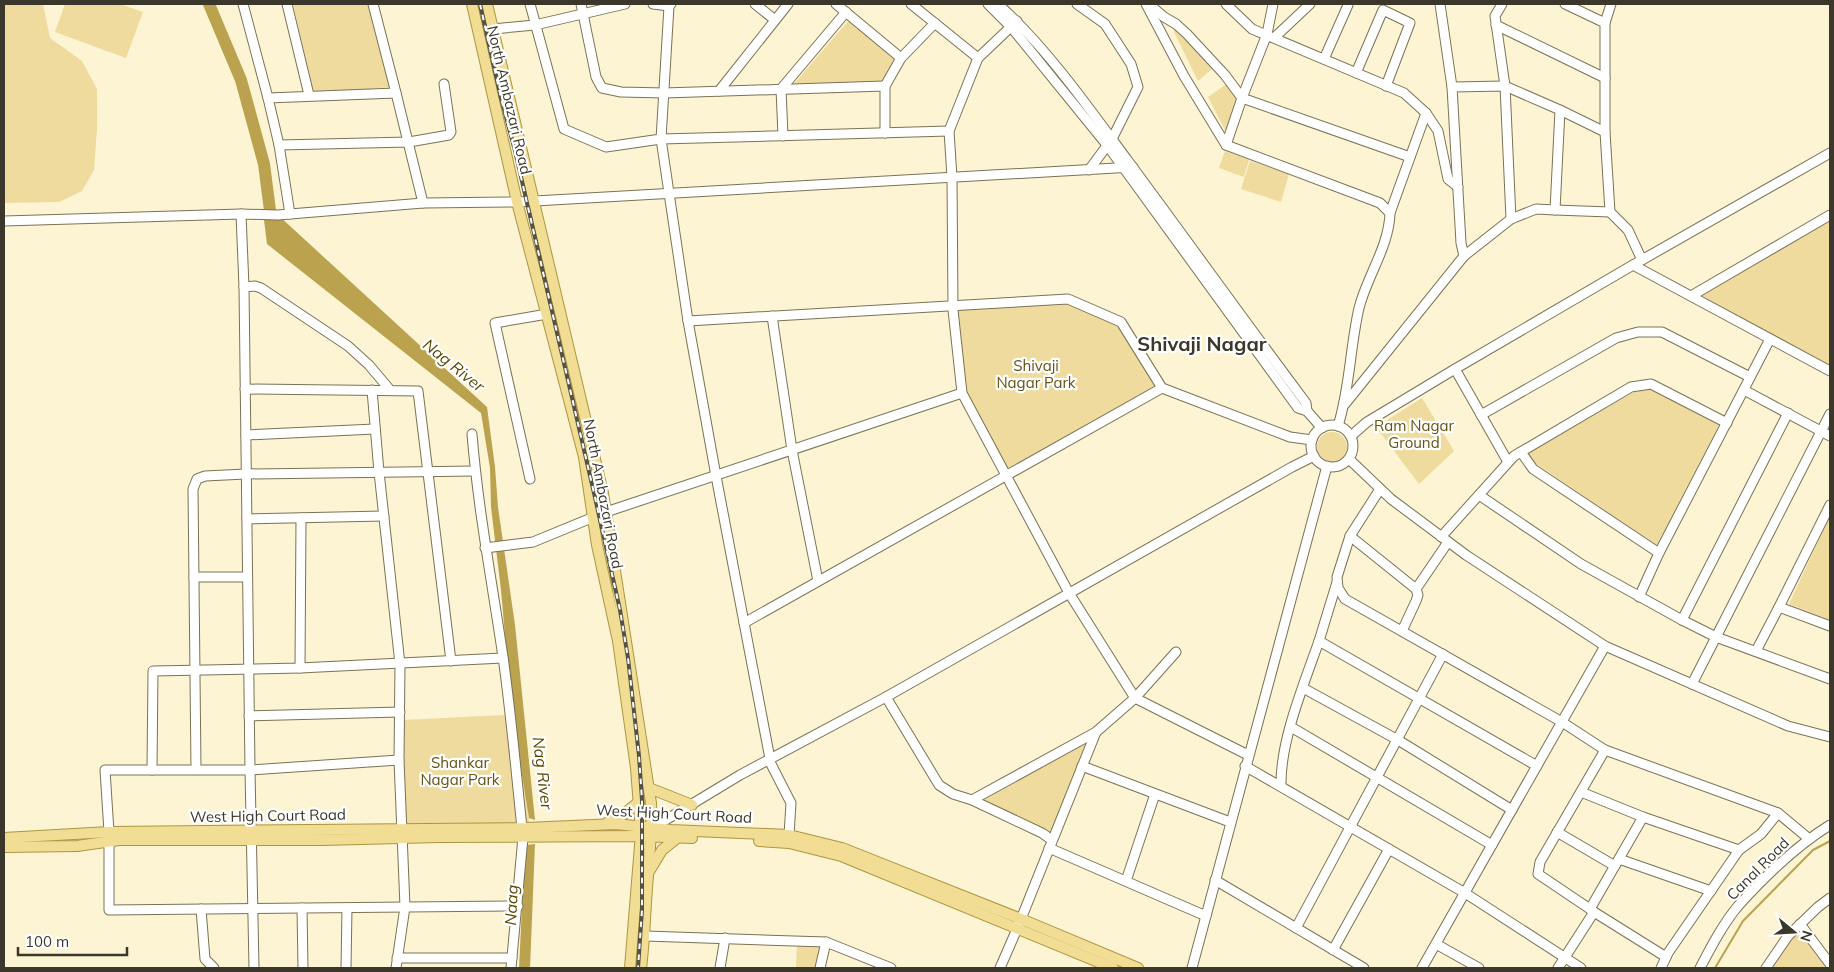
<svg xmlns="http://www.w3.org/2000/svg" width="1834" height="972" font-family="Mulish,sans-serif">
  <rect width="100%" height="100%" fill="#fdf4d4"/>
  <g fill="#eedb9d">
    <path d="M4,4H43L50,38L82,61L97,89V129L94,170L82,191L59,202L4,203V27L5,26Z"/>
    <path d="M65,4H120L143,12L126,58L55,32Z"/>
    <path d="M293,4H369L390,87L314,94Z"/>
    <path d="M849,20L895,58L882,82L792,86Z"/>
    <path d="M1177,28L1213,68L1198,81L1174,32V30Z"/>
    <path d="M1228,83L1239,98L1226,132L1208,97Z"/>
    <path d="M1225,151L1249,160L1244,177L1219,168Z"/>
    <path d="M1250,161L1289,174L1281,202L1241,189Z"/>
    <path d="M1830,221V366L1701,295Z"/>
    <path d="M1068,299L1121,322L1161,388L1006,475L962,393L954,306Z"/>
    <path d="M1651,389L1719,425L1657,545L1535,463L1528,453L1634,392Z"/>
    <path d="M1422,398L1454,451L1419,484L1376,427Z"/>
    <circle cx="1332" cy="447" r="15"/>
    <path d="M1830,516V620L1789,604Z"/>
    <path d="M503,715H512L529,818V825L403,826V720Z"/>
    <path d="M1096,732L1051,837L976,799Z"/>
    <path d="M1802,931L1830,968H1773L1793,937Z"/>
    <path d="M797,941L826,942L820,968H796Z"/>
  </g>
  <g fill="#bba24e">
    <path d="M278,215L487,407L495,467L498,507L515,625L535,820L529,818L512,715L501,590L491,507L490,468L481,413L267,244L264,220Z"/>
    <path d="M535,844L530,968H519L525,845Z"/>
  </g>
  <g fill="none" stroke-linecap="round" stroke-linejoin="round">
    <path stroke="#bba24e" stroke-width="2" d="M1715,968L1743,921L1813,850L1830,841"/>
    <path stroke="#bba24e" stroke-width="12" d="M209,4L241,80L264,164L272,226"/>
    <g stroke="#7a7256" stroke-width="11">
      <g id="minor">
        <path d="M243,4L268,98"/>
        <path d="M287,4L309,95"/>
        <path d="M373,4L396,93"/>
        <path d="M530,4L564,129L606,147L661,139L949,131"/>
        <path d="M581,4L596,77L602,88L621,92L664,93L885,86"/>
        <path d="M653,4L669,6"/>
        <path d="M671,4L669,6L661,139L688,321L716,476L771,764L791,803L789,835"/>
        <path d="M755,4L775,20"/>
        <path d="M836,4L901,58"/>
        <path d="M911,4L978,58"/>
        <path d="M988,4L1011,27L1107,145L1298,408L1307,411L1322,428"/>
        <path d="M998,4C1047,48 1089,108 1128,161C1188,242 1246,323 1306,403L1307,411"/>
        <path d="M1077,4L1105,24L1131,64L1138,87L1112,139L1089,170"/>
        <path d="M1146,4L1184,76L1226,145L1380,203L1390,213C1389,247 1367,276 1359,308C1350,347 1350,388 1338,426"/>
        <path d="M1226,4L1252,29L1404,93L1426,113L1438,131L1448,179L1458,187"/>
        <path d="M1273,4L1267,34L1242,98L1410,157"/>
        <path d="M1565,4L1605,23V132L1610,212L1628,230L1642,260"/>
        <path d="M1151,6L1164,17L1176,24L1187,34L1225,75L1242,98L1226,145"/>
        <path d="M1017,21L978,58L949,131L952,177L953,310L962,393L1069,593L1135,698L1248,755"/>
        <path d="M1605,23L1611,4"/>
        <path d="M1496,25L1605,78"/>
        <path d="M493,29L535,25L625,4"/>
        <path d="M1275,37L1310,4"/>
        <path d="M1324,59L1348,5"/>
        <path d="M1356,73L1383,10L1410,23L1386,86"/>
        <path d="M1452,87L1505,86L1511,219"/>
        <path d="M719,91L788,4"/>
        <path d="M1560,110L1605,132"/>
        <path d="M885,133V86L901,58L935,23"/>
        <path d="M783,136L781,89L846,12"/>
        <path d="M279,145L290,214"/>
        <path d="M423,203L396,93L268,98L279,145L409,142L449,135L451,132L444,84"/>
        <path d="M1555,210L1610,212"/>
        <path d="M1390,213L1426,113"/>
        <path d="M241,214L244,287L250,770L254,968"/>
        <path d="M4,221L241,214L278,215L423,203L517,202L1133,167"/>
        <path d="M1464,256L1511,219L1536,209L1555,210L1560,110L1505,86L1495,16L1502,4"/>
        <path d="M1633,265L1830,371"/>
        <path d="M244,287L255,286L261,288L348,346L369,365L390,390"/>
        <path d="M1691,296L1830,215"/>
        <path d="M772,316L792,450L818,581"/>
        <path d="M688,321L1068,299L1121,322L1162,388L1290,437L1312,440"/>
        <path d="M1455,369L1508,462"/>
        <path d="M245,389L418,391L451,661"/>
        <path d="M372,390L379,472L400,664L399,760L405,907L396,968"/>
        <path d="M1744,390L1830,436"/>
        <path d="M1345,404L1464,256L1461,243L1452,87L1440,4"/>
        <path d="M1481,415L1616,338L1638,332H1662L1750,377"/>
        <circle cx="1332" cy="446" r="21"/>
        <path d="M472,434C478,509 492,582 503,657C511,714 516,771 522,828"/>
        <path d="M246,435L375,429"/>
        <path d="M1351,436L1367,422L1455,369L1633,265L1830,153"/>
        <path d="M1521,452L1533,469L1659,553"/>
        <path d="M1349,459L1391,499L1466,555L1605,646L1788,726L1830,737"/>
        <path d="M530,479L495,323L547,314"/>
        <path d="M1380,489L1350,536L1337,577L1338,588L1345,599L1562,722L1605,750L1778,813L1808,838"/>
        <path d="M1479,495L1581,564L1682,620L1716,637L1830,679"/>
        <path d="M247,519L384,516"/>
        <path d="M1350,536L1416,589L1418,595L1416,601L1402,631"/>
        <path d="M1441,537L1514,456L1631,387L1651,384L1727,423"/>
        <path d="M485,548L533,542L606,512L962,393"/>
        <path d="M194,577H247"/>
        <path d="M1416,589L1448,542"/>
        <path d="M1639,597L1659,553L1770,339"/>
        <path d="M1779,607L1830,505"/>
        <path d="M1682,620L1788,413"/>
        <path d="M744,623L1162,388"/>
        <path d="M1319,641L1337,582"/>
        <path d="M1756,651L1779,607L1830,626"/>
        <path d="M300,668L301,518"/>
        <path d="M1692,684L1830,414"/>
        <path d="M1303,688L1398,740L1512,810"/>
        <path d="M886,697L939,785L953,794L972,800L1042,833L1052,840"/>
        <path d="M249,716L400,712"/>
        <path d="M1291,727L1492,845"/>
        <path d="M399,760L250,770H105L109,832V910L518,906"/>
        <path d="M1082,766L1230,822"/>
        <path d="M1245,766L1465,893L1581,968"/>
        <path d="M196,769L193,489L197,479L205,476L246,474L475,471"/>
        <path d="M152,770L153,671L300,668L503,658"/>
        <path d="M1281,786C1280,741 1304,684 1319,641L1537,766"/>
        <path d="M1581,792L1643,817"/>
        <path d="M972,800L1096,732L1135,698L1176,652"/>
        <path d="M1557,832L1615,866"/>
        <path d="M658,835L659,824L740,775L886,697L1292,467L1314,456"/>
        <path d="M1049,848L1206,916"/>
        <path d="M1619,859L1711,891"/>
        <path d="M1215,880L1364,968"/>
        <path d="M1126,881L1155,794"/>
        <path d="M302,908L303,968"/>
        <path d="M201,909L205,959L214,968"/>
        <path d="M1590,909L1538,874L1540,862L1605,750"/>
        <path d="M1594,912L1666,957"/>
        <path d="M1800,924L1830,964"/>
        <path d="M1296,928L1443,654"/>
        <path d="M645,936L826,942L891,968"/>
        <path d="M1436,944L1479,968"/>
        <path d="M1333,950L1389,849"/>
        <path d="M397,958H512"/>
        <path d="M346,968L347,908"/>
        <path d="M511,968L523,837"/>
        <path d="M720,968L725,938"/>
        <path d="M820,968L826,942"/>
        <path d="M1000,968L1017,929L1096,732"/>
        <path d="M1192,968L1327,466"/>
        <path d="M1422,968L1605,646"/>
        <path d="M1558,968L1594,912L1590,909L1643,817L1739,850L1761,834L1778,813"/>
        <path d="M1661,968L1668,953L1739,850"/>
        <path d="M1700,968C1711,947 1723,924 1738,906C1765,876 1796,846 1830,825"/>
        <path d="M1766,968L1788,936L1818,907L1830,898"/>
      </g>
    </g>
    <g stroke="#ad9540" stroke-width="12">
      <g id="major">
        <path d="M472,4L517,202L584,457L597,545L618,641L636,768L641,833L630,968"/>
        <path d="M487,4L603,493L651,803C653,827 649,851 648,876C645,907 645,937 641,968"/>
        <path d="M649,788L692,805"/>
        <path d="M608,822L616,820L639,802"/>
        <path d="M4,838L109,832L526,828L616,824L671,830L789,835L842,848L1021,919L1138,968"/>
        <path d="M759,841L789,843L841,856L1113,968"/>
        <path d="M4,847L77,846L119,840H322L439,837L641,836L692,838"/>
        <path d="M650,870L662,850L677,838"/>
      </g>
    </g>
    <use href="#minor" stroke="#fff" stroke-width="9"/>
    <use href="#major" stroke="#f2dd94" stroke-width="10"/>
    <g stroke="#565243" stroke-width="4">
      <path id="rail" d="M480,4L501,98L515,151L594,493L620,610L628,658L639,756L642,800V910L638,968"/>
    </g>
    <use href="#rail" stroke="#fff" stroke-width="2" stroke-dasharray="5.5" stroke-linecap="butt"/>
  </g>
  <g text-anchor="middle" stroke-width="4.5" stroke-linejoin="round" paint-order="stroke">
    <g font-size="15" fill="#3b382b" stroke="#fff">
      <text transform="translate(509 100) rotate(77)" y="5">North Ambazari Road</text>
      <text transform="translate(603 494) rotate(79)" y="5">North Ambazari Road</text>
      <text transform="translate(674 814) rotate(3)" y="5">West High Court Road</text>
      <text transform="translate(268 816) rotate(-1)" y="5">West High Court Road</text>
      <text transform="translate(1758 869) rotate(-45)" y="5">Canal Road</text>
    </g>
    <g font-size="15" fill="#655313" stroke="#fff">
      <text x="1036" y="371">Shivaji<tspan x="1036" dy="17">Nagar Park</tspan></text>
      <text x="1414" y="431">Ram Nagar<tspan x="1414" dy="17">Ground</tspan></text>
      <text x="460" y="768">Shankar<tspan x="460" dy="17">Nagar Park</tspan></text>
    </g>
    <g font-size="16" font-style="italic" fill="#594801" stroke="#fff">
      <text transform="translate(454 365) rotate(39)" y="6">Nag River</text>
      <text transform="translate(543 773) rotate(83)" y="6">Nag River</text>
      <text transform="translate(511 905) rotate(-87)" y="6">Naag</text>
    </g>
    <g font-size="20" font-weight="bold" fill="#3b382b" stroke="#fff">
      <text x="1202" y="351">Shivaji Nagar</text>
    </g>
  </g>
  <rect width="1834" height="972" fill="none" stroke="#3b382b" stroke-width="10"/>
  <g transform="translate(1794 932) rotate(108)" stroke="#ffffff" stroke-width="4" paint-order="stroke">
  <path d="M0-4L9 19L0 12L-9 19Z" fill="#3b382b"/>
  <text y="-8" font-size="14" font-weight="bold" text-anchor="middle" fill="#3b382b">N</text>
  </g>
  <path d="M18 947v8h109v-8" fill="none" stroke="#3b382b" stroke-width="2.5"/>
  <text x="25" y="947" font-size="15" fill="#3b382b" stroke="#ffffff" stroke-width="4" paint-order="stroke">100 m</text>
</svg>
